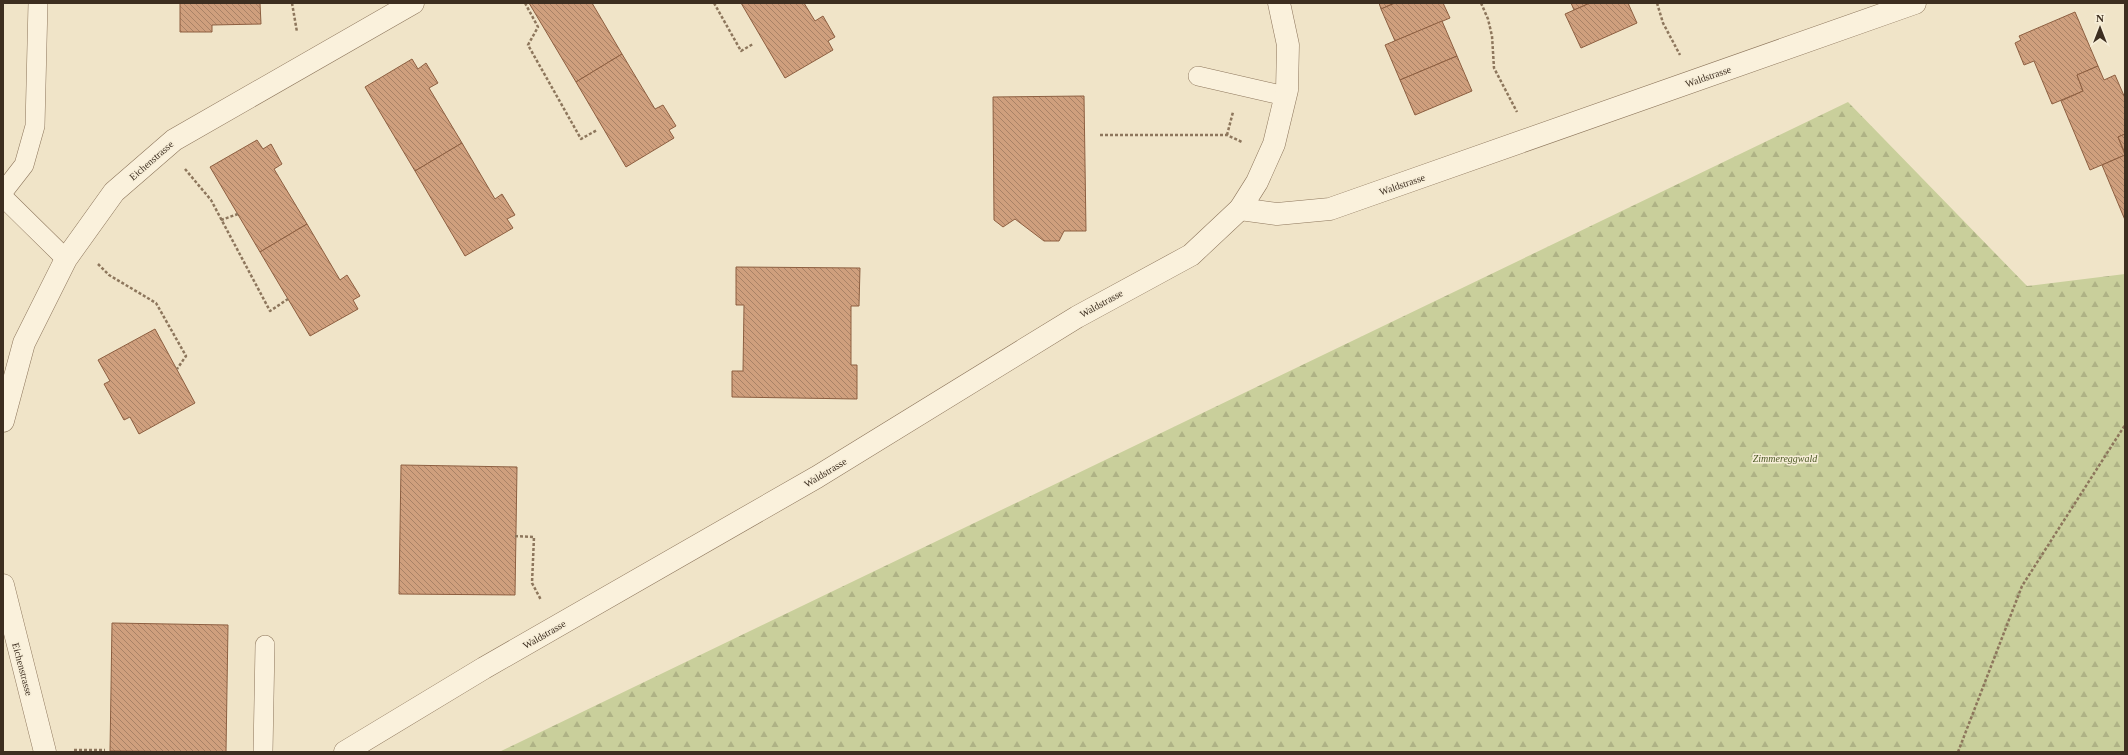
<svg xmlns="http://www.w3.org/2000/svg" width="2128" height="755" font-family="'Times New Roman',serif">
  <defs>
    <pattern id="forest-firs" width="22" height="20" patternUnits="userSpaceOnUse"><rect width="22" height="20" fill="#c9cf9b"/><path d="M5 1l3.5 6h-7zM16 11l3.5 6h-7z" fill="#aeb285"/></pattern>
    <pattern id="building-back-hatch" width="6" height="6" patternUnits="userSpaceOnUse"><rect width="6" height="6" fill="#cf9f7d"/><path d="M-1 5l2 2M0 0l6 6M5-1l2 2" fill="none" stroke="#a98266"/></pattern>
  </defs>
  <rect width="100%" height="100%" fill="#f0e4c8"/>
  <path fill="url(#forest-firs)" d="M1848,102L2027,286L2125,274V752H499Z"/>
  <g fill="url(#building-back-hatch)" stroke="#8d5f41">
    <path d="M180,3H260L261,24L212,25V32H180Z"/>
    <path d="M529,3H592L622,54L576,82Z"/>
    <path d="M741,3H804L815,21L823,16L835,37L828,41L833,50L785,78Z"/>
    <path d="M1379,3H1395L1381,9Z"/>
    <path d="M1395,3H1443L1450,18L1395,41L1381,9Z"/>
    <path d="M1571,3H1590L1574,10Z"/>
    <path d="M1590,3H1628L1637,23L1581,48L1565,14Z"/>
    <path d="M2075,12L2098,66L2077,75L2083,91L2052,104L2034,61L2024,65L2015,43L2021,40L2019,36Z"/>
    <path d="M1442,21L1457,56L1400,80L1385,45Z"/>
    <path d="M622,54L655,109L663,105L676,126L669,130L674,138L626,167L576,82Z"/>
    <path d="M1457,56L1472,91L1415,115L1400,80Z"/>
    <path d="M412,59L418,69L426,63L438,83L429,88L462,143L415,171L365,87Z"/>
    <path d="M2098,66L2104,80L2115,75L2125,98V134L2118,137L2125,155L2090,170L2061,101L2083,91L2077,75Z"/>
    <path d="M1084,96L1086,231H1064L1059,241H1044L1015,219L1003,227L994,220L993,97Z"/>
    <path d="M2125,134V153L2118,137Z"/>
    <path d="M257,140L263,149L271,144L282,164L274,169L307,224L260,252L210,167Z"/>
    <path d="M462,143L495,199L502,194L515,215L507,219L513,228L465,256L415,171Z"/>
    <path d="M2125,155V220L2102,165Z"/>
    <path d="M307,224L340,280L347,275L360,296L353,300L358,309L310,336L260,252Z"/>
    <path d="M736,267L860,268L859,306H851V365H857V399L732,397V371H743L744,305H736Z"/>
    <path d="M155,329L195,403L139,434L130,417L124,420L104,384L110,381L98,360Z"/>
    <path d="M401,465L517,467L515,595L399,594Z"/>
    <path d="M112,623L228,625L226,752L110,751Z"/>
  </g>
  <g fill="none" stroke-linecap="round" stroke-linejoin="round">
    <g stroke="#8d765c" stroke-width="20">
      <g id="lane">
        <path d="M1198,76L1285,96"/>
        <path d="M3,192L24,165L35,126L38,3"/>
        <path d="M3,197L66,259"/>
        <path d="M263,752L265,645"/>
      </g>
    </g>
    <g stroke="#8d765c" stroke-width="23">
      <g id="street">
        <path d="M1240,209L1277,214L1330,209L1915,3"/>
        <path d="M3,421L24,343L66,259L114,192L174,140L413,3"/>
        <path d="M3,585L45,752"/>
        <path d="M345,752L484,668L817,477L1077,317L1191,255L1240,209L1257,182L1274,144L1287,90L1288,45L1279,3"/>
      </g>
    </g>
    <g stroke="#8d765c" stroke-width="2.5" stroke-dasharray="3 2" stroke-linecap="butt">
      <path d="M292,3L297,32"/>
      <path d="M525,3L538,27L528,45L581,139L597,130"/>
      <path d="M714,3L741,51L753,44"/>
      <path d="M1481,3L1488,19L1492,36L1494,68L1517,112"/>
      <path d="M1657,3L1663,23L1680,55"/>
      <path d="M1100,135H1227L1242,142"/>
      <path d="M1227,135L1233,112"/>
      <path d="M185,169L211,200L270,311L288,299"/>
      <path d="M221,220L238,214"/>
      <path d="M98,264L109,275L156,303L186,356L177,369"/>
      <path d="M515,536L534,537L532,583L541,600"/>
      <path d="M74,750H105"/>
      <path d="M1958,752L2022,586L2125,425"/>
    </g>
    <use href="#lane" stroke="#faf1dc" stroke-width="19"/>
    <use href="#street" stroke="#faf1dc" stroke-width="22"/>
  </g>
  <g text-anchor="middle" stroke-width="3" stroke-linejoin="round" paint-order="stroke">
    <g font-size="10" fill="#3d2e20" stroke="#f7eed8">
      <text transform="translate(1708 76) rotate(-19)" y="4">Waldstrasse</text>
      <text transform="translate(151 160) rotate(-41)" y="4">Eichenstrasse</text>
      <text transform="translate(1402 184) rotate(-19)" y="4">Waldstrasse</text>
      <text transform="translate(1101 303) rotate(-29)" y="4">Waldstrasse</text>
      <text transform="translate(825 472) rotate(-31)" y="4">Waldstrasse</text>
      <text transform="translate(544 634) rotate(-30)" y="4">Waldstrasse</text>
      <text transform="translate(23 669) rotate(75)" y="4">Eichenstrasse</text>
    </g>
    <g font-size="10" font-style="italic" fill="#4d5a26" stroke="#f7eed8">
      <text x="1785" y="462">Zimmereggwald</text>
    </g>
  </g>
  <rect width="2128" height="755" fill="none" stroke="#3d2e20" stroke-width="8"/>
  <g transform="translate(2100 28)" stroke="#f7eed8" stroke-width="3" paint-order="stroke">
  <path d="M0-3L7 15L0 10L-7 15Z" fill="#3d2e20"/>
  <text y="-6" font-size="11" font-weight="bold" text-anchor="middle" fill="#3d2e20">N</text>
  </g>
</svg>
